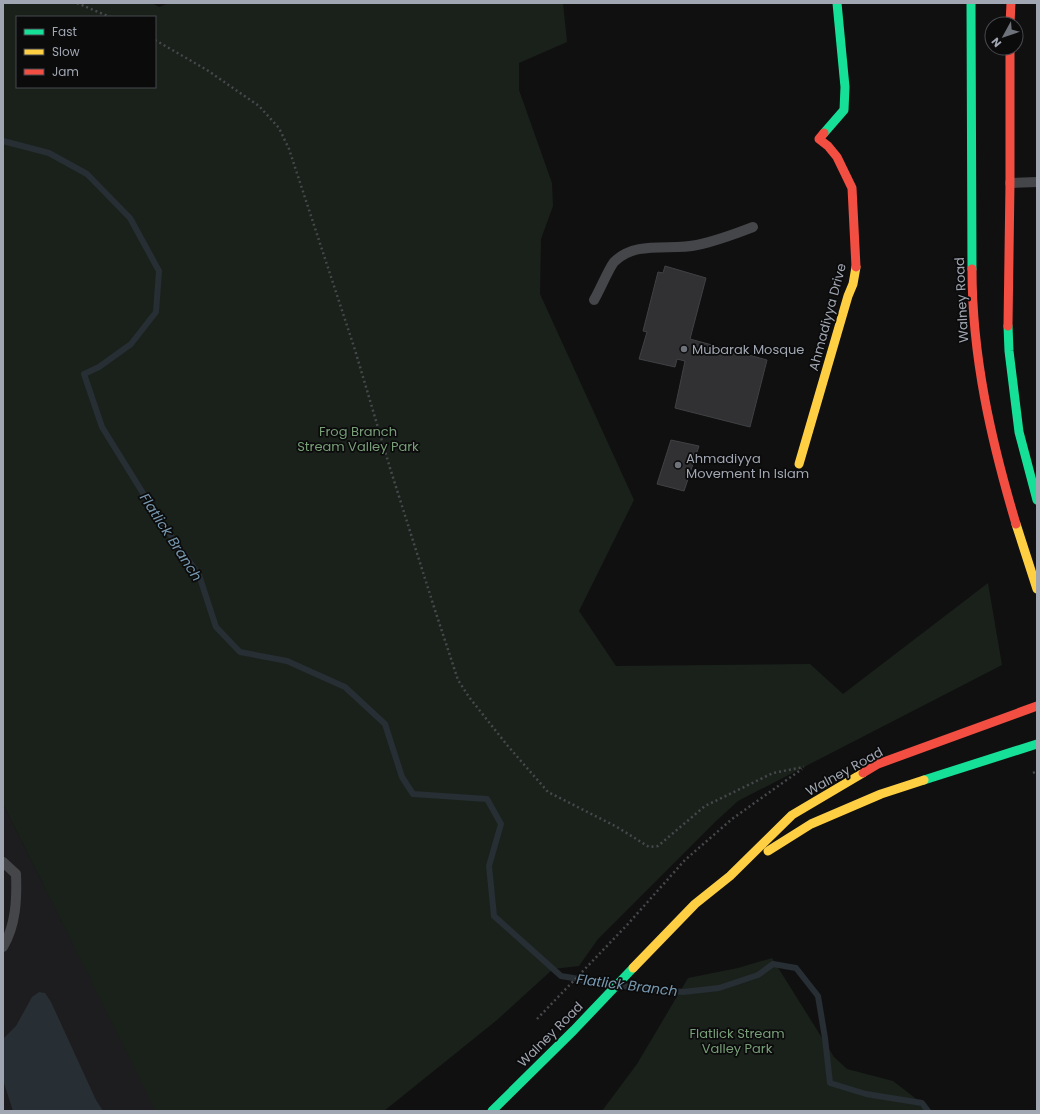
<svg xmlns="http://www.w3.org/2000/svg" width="1040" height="1114" font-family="Poppins,sans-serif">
  <rect width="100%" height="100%" fill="#101011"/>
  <path fill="#1d1d1f" d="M3,804L157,1111H3Z"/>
  <g fill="#1a211b" fill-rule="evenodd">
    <path d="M3,3H152L159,7L169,3H563L567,42L519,63V90L552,183L553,206L541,239L540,294L634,500L579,611L616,666L810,664L843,694L988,583L1002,665L738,801L715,822L598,939L579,966L553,969L497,1020L384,1111H156L3,804ZM17,17H155V87H17Z"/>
    <path d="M772,958L834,1057L847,1069L893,1081L932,1111H602L637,1064L688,978L738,968Z"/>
  </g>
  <path fill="#272e34" d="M39,992L45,993L51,1002L96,1100L103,1111H13L3,1080V1039L16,1026L32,997Z"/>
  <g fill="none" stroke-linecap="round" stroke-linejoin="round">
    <g stroke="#272e34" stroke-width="6">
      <path d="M3,141L49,153L87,174L130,218L159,271L156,312L131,344L99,367L84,374L102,427L159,519L199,575L216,627L240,652L287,661L345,687L385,724L402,777L413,794L487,799L501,824L489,866L494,916L561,976L609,984"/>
      <path d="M622,986L683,992L719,988L758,975L773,964L796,968L818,996L825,1038L830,1083L866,1094L922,1103L928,1111"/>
    </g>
  </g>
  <g fill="#313133" stroke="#404144">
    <path d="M665,266L706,278L690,339L767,360L750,427L675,408L685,361L677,359L675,367L639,359L647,332L643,331L658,272L663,273Z"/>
    <path d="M671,440L699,446L684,491L657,484Z"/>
  </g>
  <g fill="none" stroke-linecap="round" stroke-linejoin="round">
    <g stroke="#46484b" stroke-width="2.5" stroke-dasharray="2 3" stroke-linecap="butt">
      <path d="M77,3L110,17"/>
      <path d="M155,40L207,70L259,106L279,128L289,149L355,350L390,468L434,607L458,680L469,697L507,745L548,792L617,827L649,847L658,846L705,806L773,773L804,767"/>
      <path d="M1033,773L1037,771"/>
      <path d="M537,1019L627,925L685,860L732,819L802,769"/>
    </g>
    <g stroke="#454649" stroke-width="10">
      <path d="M1010,183L1037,182"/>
      <path d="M594,300C599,292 609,268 614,262C636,240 670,251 697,245C716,241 735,234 753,227"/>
      <path d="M3,862L16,874C17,899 16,925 3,947"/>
    </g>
    <g stroke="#16e098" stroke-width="9">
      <path d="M971,3L972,269"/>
      <path d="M824,133L844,110L845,87L837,3"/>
      <path d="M1008,326L1009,351L1019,432L1037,500"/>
      <path d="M924,780L1037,744"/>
      <path d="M492,1111L574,1030L633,968"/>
    </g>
    <g stroke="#ffcf43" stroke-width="9">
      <path d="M799,464L848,296L853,284L856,267"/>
      <path d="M1016,524L1037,589"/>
      <path d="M768,851L811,824L881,794L924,780"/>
      <path d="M633,968L695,904L730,876L792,815L863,773"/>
    </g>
    <g stroke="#f24e42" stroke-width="9">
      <path d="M1010,24L1011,3"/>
      <path d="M824,133L819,139L828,146L837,157L852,188L856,267"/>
      <path d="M972,269C972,357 991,440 1016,524"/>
      <path d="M1008,326L1010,183V48"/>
      <path d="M863,773L878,764L1037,706"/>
    </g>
  </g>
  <g fill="#6e727a" stroke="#0b0b0c" stroke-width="1.5">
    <circle cx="684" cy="349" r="4"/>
    <circle cx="678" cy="465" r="4"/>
  </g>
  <g text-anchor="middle" stroke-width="3.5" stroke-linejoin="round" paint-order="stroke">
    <g font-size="13" fill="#a1a7b2" stroke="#0b0b0c">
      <text transform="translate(961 300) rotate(-93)" y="5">Walney Road</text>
      <text transform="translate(827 317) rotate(-75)" y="5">Ahmadiyya Drive</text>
      <text transform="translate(844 771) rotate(-29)" y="5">Walney Road</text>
      <text transform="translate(550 1034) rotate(-45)" y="5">Walney Road</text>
    </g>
    <g font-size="13" fill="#a1a7b2" stroke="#0b0b0c" text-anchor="start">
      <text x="692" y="354">Mubarak Mosque</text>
      <text x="686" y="463">Ahmadiyya<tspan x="686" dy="15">Movement In Islam</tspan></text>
    </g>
    <g font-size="13" fill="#789e78" stroke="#0b0b0c">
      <text x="358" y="436">Frog Branch<tspan x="358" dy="15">Stream Valley Park</tspan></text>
      <text x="737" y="1038">Flatlick Stream<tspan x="737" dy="15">Valley Park</tspan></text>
    </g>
    <g font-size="14" font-style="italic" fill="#7797ae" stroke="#0b0b0c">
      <text transform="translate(171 537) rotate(57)" y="5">Flatlick Branch</text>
      <text transform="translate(627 985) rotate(7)" y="5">Flatlick Branch</text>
    </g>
  </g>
  <rect width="1040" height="1114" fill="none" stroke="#a1a7b2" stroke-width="8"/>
  <rect x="16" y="16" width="140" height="72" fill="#0b0b0c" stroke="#47494e"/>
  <rect x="24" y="29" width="20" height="6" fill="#16e098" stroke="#47494e"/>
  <text x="52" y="36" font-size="12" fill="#a1a7b2">Fast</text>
  <rect x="24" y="49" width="20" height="6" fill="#ffcf43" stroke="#47494e"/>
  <text x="52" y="56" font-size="12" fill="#a1a7b2">Slow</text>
  <rect x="24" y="69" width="20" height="6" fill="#f24e42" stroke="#47494e"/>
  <text x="52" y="76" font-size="12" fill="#a1a7b2">Jam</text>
  <g transform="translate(1004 36) rotate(230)"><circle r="19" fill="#0b0b0c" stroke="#47494e"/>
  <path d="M0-3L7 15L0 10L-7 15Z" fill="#6e727a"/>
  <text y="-6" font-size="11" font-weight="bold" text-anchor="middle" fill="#a1a7b2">N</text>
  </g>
</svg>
